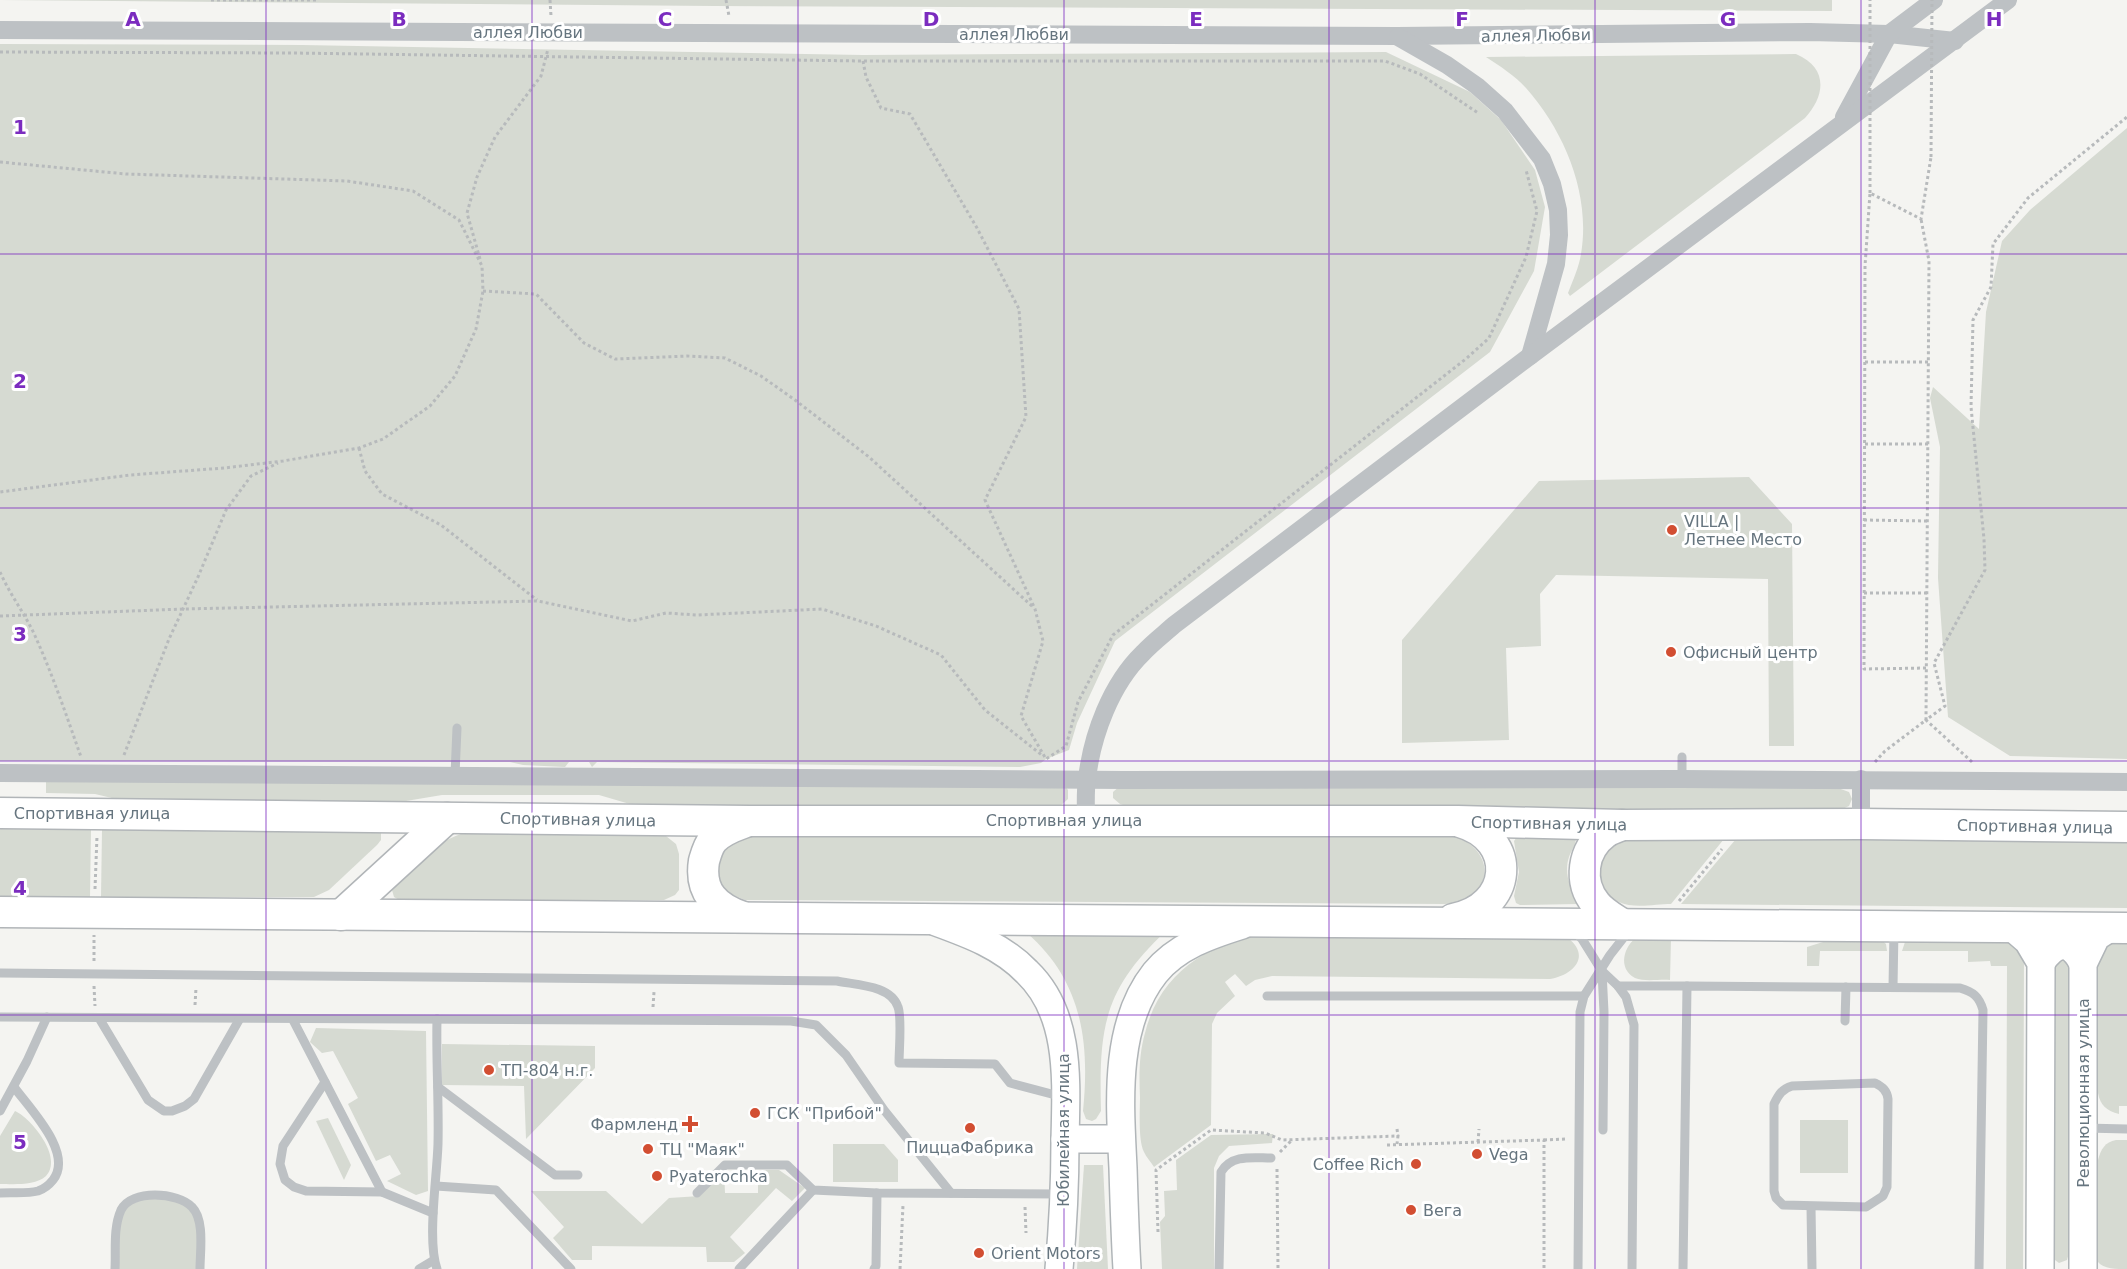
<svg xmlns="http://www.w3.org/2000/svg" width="2127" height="1269" font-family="'DejaVu Sans',sans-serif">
  <rect width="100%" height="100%" fill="#f4f4f1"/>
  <g fill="#d6dad2">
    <path d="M0,0H1832V11L714,6Z"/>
    <path d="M0,44L302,45L863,55L1386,52L1470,92L1501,120L1535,170L1545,207L1534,271L1490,352L1115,641L1077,723L1069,750L1046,759L1041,763L1020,767L597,762L592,767L589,762H569L565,767L523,765L510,762L0,761Z"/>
    <path d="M1796,54C1829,68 1825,96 1805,118L1570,296L1568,293C1573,280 1579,267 1581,254C1591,195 1565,132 1526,88C1515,76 1500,66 1486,57Z"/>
    <path d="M2127,128V759L2010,756L1948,717L1938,578L1940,447L1930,398L1933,387L1979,429L1986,312L2002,241L2030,210Z"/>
    <path d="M1749,477L1792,524L1794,746H1769L1768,579L1556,575L1540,594L1541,646L1506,648L1509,740L1402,743V640L1539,481Z"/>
    <path d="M46,776L1065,786L1068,790V799L1059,807H640L599,795H442L382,805L133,803L95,794L46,793Z"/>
    <path d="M1121,785L1838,788L1849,792L1852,799L1849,806L1838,811L1126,806L1120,804L1113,798V792Z"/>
    <path d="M0,829L91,830L90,897L0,896Z"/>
    <path d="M102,830H377L381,832V840L377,845L329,890L314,897H101Z"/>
    <path d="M474,831L661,832L676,844L679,854V890L675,895L664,900H399L394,897L392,890L394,885C418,863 439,836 474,831Z"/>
    <path d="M749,831L1452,836C1478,841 1497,871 1475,892C1467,900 1456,903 1445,904L745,900L726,892L719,885L717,851Z"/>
    <path d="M1517,837L1576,839C1575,846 1571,851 1569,857C1564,872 1569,887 1578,899V904L1520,905L1516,903L1514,896L1519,872L1514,841Z"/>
    <path d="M1628,838L1724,839L1671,904C1656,904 1633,909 1619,902C1588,888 1597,845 1628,838Z"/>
    <path d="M1736,839L2127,841V908L1681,904Z"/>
    <path d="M1166,931C1103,990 1099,1028 1101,1111L1096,1119L1092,1121L1086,1119L1083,1111C1090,1042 1082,981 1027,933Z"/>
    <path d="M1269,934L1568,938C1591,956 1574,975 1550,979L1272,976L1255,980L1246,986L1235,974L1225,982L1235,996L1217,1013L1212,1024L1211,1125L1154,1167C1151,1162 1146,1157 1144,1152C1138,1141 1140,1110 1140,1097C1139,1075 1139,1054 1145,1033C1160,972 1210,941 1269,934Z"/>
    <path d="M1637,937L1671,938L1670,980C1660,979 1644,982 1635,978C1617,968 1624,946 1637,937Z"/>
    <path d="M1839,937H1878L1886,944L1887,951H1820L1819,966H1807V947Z"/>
    <path d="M2000,937L2024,952L2023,1269H2006L2007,966H1991L1990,961L1968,962V951H1902L1906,939Z"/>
    <path d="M2127,939V1106H2119V1114C2107,1111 2100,1105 2098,1093L2097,957L2106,944Z"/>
    <path d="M2056,956L2069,960V1253L2067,1260L2059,1263L2055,1260L2054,1253V960Z"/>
    <path d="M316,1028L426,1031L428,1191L416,1195L387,1181L401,1174L390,1155L376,1161L348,1104L358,1098L333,1051L322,1053L310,1042Z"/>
    <path d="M442,1044L595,1046V1068L526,1139L524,1086L442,1085Z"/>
    <path d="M15,1111C31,1118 64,1158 46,1176C35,1186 13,1184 0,1184V1136Z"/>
    <path d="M328,1118L351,1165L344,1180L316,1121Z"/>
    <rect x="1800" y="1120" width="48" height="53"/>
    <path d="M1273,1134L1272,1143L1229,1146L1219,1156L1214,1168V1269H1162L1160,1222L1165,1216L1164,1191L1177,1190L1176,1160L1211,1135Z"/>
    <path d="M2116,1140H2127V1269C2117,1269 2103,1269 2098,1262V1160C2101,1149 2105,1142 2116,1140Z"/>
    <path d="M833,1144H884L898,1160V1182H833Z"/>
    <path d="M1084,1165H1103L1108,1269H1077Z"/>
    <path d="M724,1170L725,1193H758V1170H779L805,1188L792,1201L776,1188L730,1237L745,1253L734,1262H707L706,1247L592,1246V1260H572L553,1238L564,1227L531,1191H606L642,1224L669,1198L700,1196Z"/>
    <path d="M158,1194L193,1207L201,1224L196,1269H118L117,1224L123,1207Z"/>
  </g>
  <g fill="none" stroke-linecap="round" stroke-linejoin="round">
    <g stroke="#b0b5b8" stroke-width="30">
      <g id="secondary">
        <path d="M936,922C969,934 1002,946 1027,972C1072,1015 1066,1084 1065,1141C1065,1184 1063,1226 1059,1269"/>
        <path d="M2013,928L2028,941L2041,963L2040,1269"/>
        <path d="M2041,963C2054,941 2072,939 2083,964"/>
        <path d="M1065,1139H1121"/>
        <path d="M1127,1269C1125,1235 1124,1202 1123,1168C1120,1105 1113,1026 1155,973C1177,946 1210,935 1242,925"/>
        <path d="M2083,1269V964L2096,937L2110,928"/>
      </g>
    </g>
    <g stroke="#b1b5b8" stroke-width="33">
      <g id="primary">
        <path d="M0,813L749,821H1458L1622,825L1861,824L2127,827"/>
        <path d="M0,912L2127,928"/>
        <path d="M341,915L447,818"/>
        <path d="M743,917C716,908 699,892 704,861C706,854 708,846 713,840C722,830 735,826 746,822"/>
        <path d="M1453,919C1513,908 1519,839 1460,822"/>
        <path d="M1622,924C1613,918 1602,912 1596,904C1578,882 1582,850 1605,833C1610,829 1616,828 1622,825"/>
      </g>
    </g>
    <g stroke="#b7babc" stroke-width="3" stroke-dasharray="3 3" stroke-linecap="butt">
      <path d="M211,0H318"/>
      <path d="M550,0L551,16"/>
      <path d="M726,0L729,16"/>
      <path d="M0,52L292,53L863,61H1385L1420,74L1478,113"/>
      <path d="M863,61L866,77L881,108L910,114L977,228L1019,309L1026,417L985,500L1035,609L1043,641L1021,716L1046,759L1066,746L1078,702L1113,635L1467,358L1489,338L1526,257L1537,211L1526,170"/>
      <path d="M0,162L126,174L347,181L413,191L459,220L482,266L483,291L476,329L455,376L430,406L383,439L359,448L283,461L224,468L130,475L0,492"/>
      <path d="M480,259L467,213L477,177L495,137L541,76L548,49"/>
      <path d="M483,291L536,294L584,343L615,359L687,356L725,358L761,376L795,400L869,457L1034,608"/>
      <path d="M1865,362H1928"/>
      <path d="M1865,444H1928"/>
      <path d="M359,448L365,471L382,494L441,525L537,600"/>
      <path d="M1864,520L1927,521"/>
      <path d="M0,572C10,595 26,615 36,638C53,676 67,717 81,757"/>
      <path d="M1864,593H1927"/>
      <path d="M0,616L184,609L538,601L632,621L666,613L697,615L822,609L876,626L941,655L985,710L1043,756"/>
      <path d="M1926,668L1864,669L1865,266L1870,193L1921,219L1931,157"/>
      <path d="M124,755L169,639L198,577L226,510L251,476L278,463"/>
      <path d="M1875,762L1885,751L1926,720L1929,261L1921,219"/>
      <path d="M1972,762L1926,720L1945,706L1934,663L1985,570L1984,539L1971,407L1973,320L1991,287L1993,244L2028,198L2127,117"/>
      <path d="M95,889L97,836"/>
      <path d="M1679,901L1722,849"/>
      <path d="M94,961V935"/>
      <path d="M94,986L95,1006"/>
      <path d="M195,1005L196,988"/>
      <path d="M653,1007L654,992"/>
      <path d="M1397,1129L1398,1136"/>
      <path d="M1544,1140L1567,1139"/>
      <path d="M1478,1142L1479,1129"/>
      <path d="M1387,1145L1544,1140V1269"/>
      <path d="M1280,1152L1292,1140"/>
      <path d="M1277,1169L1278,1269"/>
      <path d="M1025,1207L1026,1233"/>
      <path d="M1158,1232L1156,1170L1211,1130L1265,1133L1282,1140L1398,1136L1397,1144"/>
      <path d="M900,1269L903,1205"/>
    </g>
    <g stroke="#bdc1c4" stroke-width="9">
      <path d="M1682,757V779"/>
      <path d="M455,775L457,728"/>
      <path d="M1574,931L1582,939L1602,971L1618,986L1626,997L1634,1025L1632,1269"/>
      <path d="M1602,971L1604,1012L1603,1130"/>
      <path d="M0,973L837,981C856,985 891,985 898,1007C902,1017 899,1051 899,1063L995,1064L1010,1083L1063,1097"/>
      <path d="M1618,986H1687"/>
      <path d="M1893,987L1894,929"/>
      <path d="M1267,996H1584"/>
      <path d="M0,1017L791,1021L816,1025L846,1055L884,1110L951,1193"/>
      <path d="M99,1018L148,1100L164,1111H172L185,1106L194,1099L239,1020"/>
      <path d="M437,1019C436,1061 439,1102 438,1144C437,1177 427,1241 437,1269"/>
      <path d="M293,1020L382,1192"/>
      <path d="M1845,1021L1846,987"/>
      <path d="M325,1082L283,1146L280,1164L285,1180L294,1187L306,1191L382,1192L433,1213"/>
      <path d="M1875,1083C1883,1087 1887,1091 1888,1099L1887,1187L1883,1196L1866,1207L1783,1205L1776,1198L1774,1191V1104C1779,1094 1782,1089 1792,1086Z"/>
      <path d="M438,1087L555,1175H578"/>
      <path d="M0,1111L27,1061L47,1017"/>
      <path d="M2085,1128L2127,1129"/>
      <path d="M436,1186L496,1190L571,1269"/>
      <path d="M0,1193C12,1192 26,1194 38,1191C44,1189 49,1185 53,1180C74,1153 30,1109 14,1087"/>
      <path d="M697,1193L725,1165H787L813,1190L877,1193L1063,1194"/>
      <path d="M1811,1207L1812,1269"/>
      <path d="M115,1269C116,1250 113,1228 121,1210C131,1189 178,1192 192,1207C205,1220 200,1252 200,1269"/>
      <path d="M419,1269L434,1260"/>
      <path d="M739,1269L813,1190"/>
      <path d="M874,1269L876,1266L877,1193"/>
      <path d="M1219,1269L1221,1172C1232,1154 1253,1158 1271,1158"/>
      <path d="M1578,1269L1580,1012L1584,996L1610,955L1628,932"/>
      <path d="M1683,1269L1687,986L1960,988C1973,992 1979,996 1983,1010L1979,1269"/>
    </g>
    <g stroke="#bdc1c4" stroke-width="18">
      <path d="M0,30L1397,36L1810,32L1889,34L1955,41"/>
      <path d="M1398,37L1447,65L1477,86L1505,111L1542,159L1552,184L1558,210L1559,235L1556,264L1530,356"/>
      <path d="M1844,117L1889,34L1934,0"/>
      <path d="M0,773L1124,780L1682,779L2127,782"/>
      <path d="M1086,820C1086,807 1085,792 1087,779C1092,735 1111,684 1143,653C1152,643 1164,634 1174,625L1530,356L2008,0"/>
      <path d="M1861,824V779"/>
    </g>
    <use href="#secondary" stroke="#fff" stroke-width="27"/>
    <use href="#primary" stroke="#fff" stroke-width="30"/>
    <g stroke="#b7babc" stroke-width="3" stroke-dasharray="3 3" stroke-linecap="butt">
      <path d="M1931,157L1932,0"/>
      <path d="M1870,193V0"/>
    </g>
  </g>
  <path fill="none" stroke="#7b2cbf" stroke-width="1.5" stroke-opacity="0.55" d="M266,0V1269M532,0V1269M798,0V1269M1064,0V1269M1329,0V1269M1595,0V1269M1861,0V1269M0,254H2127M0,508H2127M0,761H2127M0,1015H2127"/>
  <g fill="#d24e32" stroke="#fff" stroke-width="2">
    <circle cx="1672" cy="530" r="6"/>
    <circle cx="1671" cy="652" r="6"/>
    <circle cx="489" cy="1070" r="6"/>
    <circle cx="755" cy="1113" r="6"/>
    <path d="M687 1115h6v6h6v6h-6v6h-6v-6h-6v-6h6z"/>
    <circle cx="970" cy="1128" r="6"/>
    <circle cx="648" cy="1149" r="6"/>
    <circle cx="1477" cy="1154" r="6"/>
    <circle cx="1416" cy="1164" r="6"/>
    <circle cx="657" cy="1176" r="6"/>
    <circle cx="1411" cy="1210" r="6"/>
    <circle cx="979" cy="1253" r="6"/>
  </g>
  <g text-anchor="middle" stroke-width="6" stroke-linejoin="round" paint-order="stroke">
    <g font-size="16" fill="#66757f" stroke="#fff">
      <text x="528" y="38">аллея Любви</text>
      <text x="1014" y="40">аллея Любви</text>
      <text transform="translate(1536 35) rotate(-1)" y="6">аллея Любви</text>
      <text x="92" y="819">Спортивная улица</text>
      <text transform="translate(578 819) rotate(1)" y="6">Спортивная улица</text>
      <text x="1064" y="826">Спортивная улица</text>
      <text transform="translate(1549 823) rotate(1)" y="6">Спортивная улица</text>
      <text transform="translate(2035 826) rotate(1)" y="6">Спортивная улица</text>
      <text transform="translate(2083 1093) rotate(-90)" y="6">Революционная улица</text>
      <text transform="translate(1063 1130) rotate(-90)" y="6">Юбилейная улица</text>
    </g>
    <g font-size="16" fill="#66757f" stroke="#fff" text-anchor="start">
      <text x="1684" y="527">VILLA |<tspan x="1684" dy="18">Летнее Место</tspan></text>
      <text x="1683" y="658">Офисный центр</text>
      <text x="501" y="1076">ТП-804 н.г.</text>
      <text x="767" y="1119">ГСК "Прибой"</text>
      <text x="678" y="1130" text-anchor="end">Фармленд</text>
      <text x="970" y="1153" text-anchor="middle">ПиццаФабрика</text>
      <text x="660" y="1155">ТЦ "Маяк"</text>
      <text x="1489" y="1160">Vega</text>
      <text x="1404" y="1170" text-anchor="end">Coffee Rich</text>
      <text x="669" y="1182">Pyaterochka</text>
      <text x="1423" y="1216">Вега</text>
      <text x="991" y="1259">Orient Motors</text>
    </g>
  </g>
  <g font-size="20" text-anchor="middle" font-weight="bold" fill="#7b2cbf" stroke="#fff" stroke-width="6" stroke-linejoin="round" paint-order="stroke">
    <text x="133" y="26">A</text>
    <text x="399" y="26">B</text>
    <text x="665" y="26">C</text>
    <text x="931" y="26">D</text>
    <text x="1196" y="26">E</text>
    <text x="1462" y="26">F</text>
    <text x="1728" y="26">G</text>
    <text x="1994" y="26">H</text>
    <text x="20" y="134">1</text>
    <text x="20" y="388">2</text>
    <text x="20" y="641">3</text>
    <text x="20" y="895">4</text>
    <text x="20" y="1149">5</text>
  </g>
</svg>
